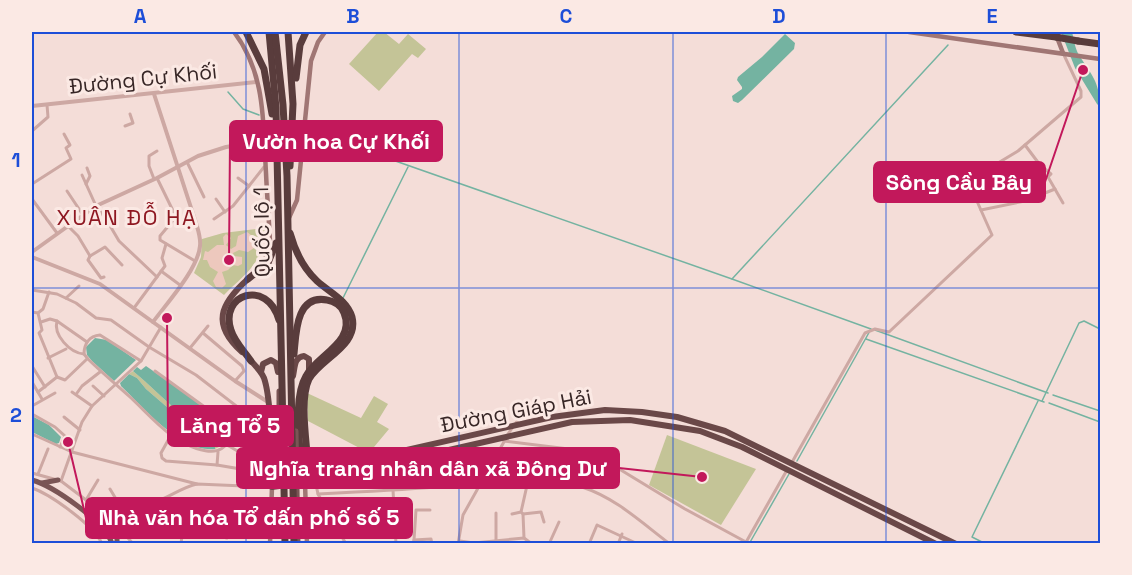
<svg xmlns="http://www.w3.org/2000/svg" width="1132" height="575" font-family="'Space Grotesk',sans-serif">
  <rect width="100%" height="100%" fill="#f4ddd8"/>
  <g fill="#c4c497">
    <path d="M378,32H384L399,44L408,34L426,49L418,58L412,54L379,91L349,64Z"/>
    <path d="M265,228C263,264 247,272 224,295L194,273L201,257L202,239L223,233Z"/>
    <path d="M133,371C149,384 164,400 180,413C192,422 214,427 222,437H227L225,444L215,449V445L196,427L182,420L146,389L137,378L129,374Z"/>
    <path d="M307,393L361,418L374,396L388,404L377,422L389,429L369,453L308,421Z"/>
    <path d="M667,435L756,469L721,525L649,485Z"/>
  </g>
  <path fill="#edc8bd" d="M247,232L255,238L254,248L248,252L239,250L233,253L234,256L242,257V264L238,266L233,265L228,270L222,272L226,284L222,288L216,287L213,281L218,272L210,267L207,260H203L205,251L208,252L217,245H224L223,237L226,234L231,238L226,245L231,249L236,246L238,236Z"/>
  <g fill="#74b3a1">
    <path d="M1061,32H1072C1074,39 1075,49 1079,55C1091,74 1100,82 1100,107L1097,104L1075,68Z"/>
    <path d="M785,34L795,43L794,49L742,100L738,103L733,101L732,96L742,89V87L737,80L738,77L762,57Z"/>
    <path d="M95,338L107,340L136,360L114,381L92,361L87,355L86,347Z"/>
    <path d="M146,366L215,414L225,426L227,437H222C213,426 192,423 180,413C164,400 149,384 133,371L137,367L141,370Z"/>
    <path d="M129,374L137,378L146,389L182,420L196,427L215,445V449C181,453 144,408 121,386L120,383Z"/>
    <path d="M32,416L49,425L61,437L59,443L56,444L32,432Z"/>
  </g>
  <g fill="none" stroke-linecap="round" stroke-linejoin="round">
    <g stroke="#74b3a1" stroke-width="1.5">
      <path d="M228,92L243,109L259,115"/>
      <path d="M307,130L732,279"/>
      <path d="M343,298L408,167"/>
      <path d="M875,330L1048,393"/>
      <path d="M866,339L1044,402"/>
      <path d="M1053,395L1100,411"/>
      <path d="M1042,401L1079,323L1084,321L1100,329"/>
      <path d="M1049,403L1100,422"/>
      <path d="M797,461L871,329L732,279L948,45"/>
      <path d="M749,544L789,474"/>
      <path d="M986,544L972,537L1038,401"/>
    </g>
    <path stroke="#ceb8b4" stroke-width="4" stroke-dasharray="4 2" stroke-linecap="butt" d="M269,140L298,136"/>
    <g stroke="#cda8a3" stroke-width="3">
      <path d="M125,126L133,123L130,114"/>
      <path d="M32,131L48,117L47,105"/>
      <path d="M1025,145L1040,165L1051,174L1048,177L1063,203"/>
      <path d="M187,162L204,197"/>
      <path d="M1001,162L1013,203"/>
      <path d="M82,175L96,206L109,224L115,219"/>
      <path d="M157,178L178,221"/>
      <path d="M238,178L249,186"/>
      <path d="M154,179L149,166V156L157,151"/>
      <path d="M32,184L71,159L66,148L70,145L64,134"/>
      <path d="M86,184L90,176L87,168"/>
      <path d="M953,190L968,181"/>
      <path d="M67,191L83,215"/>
      <path d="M32,199L57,233"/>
      <path d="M216,199L225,212"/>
      <path d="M981,210L1025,201L1055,189"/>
      <path d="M175,218L160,236V240L195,261"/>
      <path d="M214,219L233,206L264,167"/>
      <path d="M109,224L119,241L157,277"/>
      <path d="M68,226L78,236L90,256"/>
      <path d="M90,256L105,247L122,265"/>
      <path d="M90,256L88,260L101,278L104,277"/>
      <path d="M161,271L180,285"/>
      <path d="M32,290L57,294L76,303L96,318L111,320L149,347L196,375L270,432"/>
      <path d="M66,298L79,286"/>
      <path d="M134,308L165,266L162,258L166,244"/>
      <path d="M32,312L38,313L42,330L39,333L57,377"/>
      <path d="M38,313L43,309L49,292"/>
      <path d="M57,321C53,335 70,353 84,354"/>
      <path d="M41,322L50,319L57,321L87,342"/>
      <path d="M203,333L242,366L244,371L235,381"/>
      <path d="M190,348L208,326"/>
      <path d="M48,358L66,349"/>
      <path d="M141,361L100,335C89,336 84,344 84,354L88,359C101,372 116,384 130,397C143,409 156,424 171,435C187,447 227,466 230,432L224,421L155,371"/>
      <path d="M32,366L45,387"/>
      <path d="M32,382L42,399"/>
      <path d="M93,386L104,396"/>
      <path d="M38,392L57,377L65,380L87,359"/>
      <path d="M72,392L92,406"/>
      <path d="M77,393L82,386L100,372"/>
      <path d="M32,406L55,393"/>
      <path d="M32,414L55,427L65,436L60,447"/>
      <path d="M64,417L80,430"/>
      <path d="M32,434L72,452L197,484"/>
      <path d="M508,434L518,420"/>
      <path d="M171,435L161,453L162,458L166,461L217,465L270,474"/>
      <path d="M504,441L585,451L611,464L685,509L746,542"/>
      <path d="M227,445L264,466L270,467"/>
      <path d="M791,464L865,333L875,329L889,332L992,235L968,181L1018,151L1081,97V91L1063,53"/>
      <path d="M217,465L218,452"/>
      <path d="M313,471L318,494L346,544"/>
      <path d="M32,473L61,481L115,522L133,544"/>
      <path d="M38,474L48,449"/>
      <path d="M61,481L82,422L92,406L141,361L161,327"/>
      <path d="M528,481L521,512L523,514L541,512L544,522"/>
      <path d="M32,488C50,494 95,526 102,544"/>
      <path d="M110,489L125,514"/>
      <path d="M393,490L396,544"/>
      <path d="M318,494C358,492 398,490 437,487C481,484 540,474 582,487C616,498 642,523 670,544"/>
      <path d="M86,500L98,480"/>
      <path d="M496,513V540"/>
      <path d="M512,514L521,512"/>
      <path d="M523,514L524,538"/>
      <path d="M115,522C128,511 142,508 158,501C171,496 183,487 197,484L271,487"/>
      <path d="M184,528L227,538"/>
      <path d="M414,540L416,510H430"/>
      <path d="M460,541L474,543L524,538L532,544"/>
      <path d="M151,544H156"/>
      <path d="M181,544L185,510L197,503L208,500"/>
      <path d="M413,544L414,540L431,539L432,544"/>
      <path d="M449,544L458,543"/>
      <path d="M458,544L463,515L505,440"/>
      <path d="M549,544L559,522"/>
      <path d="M589,544L597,525L638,544"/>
      <path d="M618,544L622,534"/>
      <path d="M745,544L787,470"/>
    </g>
    <g stroke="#cda8a3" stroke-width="4">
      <path d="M32,106L257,82"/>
      <path d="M32,252L96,206L157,178L198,156L226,147L269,140"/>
      <path d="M32,257L100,284L235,381L268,402"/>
      <path d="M153,322C167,303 198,269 200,246C201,238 198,230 196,223L154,94"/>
    </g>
    <g stroke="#a07674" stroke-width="4.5">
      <path d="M234,32C266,74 263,123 266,173C267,196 269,219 270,242L267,255L259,268"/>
      <path d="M909,32L1100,59"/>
      <path d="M1055,32L1063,53"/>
      <path d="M288,220L297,200L311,61L318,42L325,32"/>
      <path d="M305,483L307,544"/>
      <path d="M270,544L272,487"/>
    </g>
    <g stroke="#7a5555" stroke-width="5">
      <path d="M279,391V417"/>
      <path d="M32,480C53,486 106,522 112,544"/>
      <path d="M42,483L58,480"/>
      <path d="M117,524V544"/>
    </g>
    <g stroke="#6a4848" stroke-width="6">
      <path d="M242,352C211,324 220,304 248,279"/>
      <path d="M249,359C255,365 261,371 264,378C272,401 272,461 272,487L308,482L572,422L630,420L700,431L742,447L936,544"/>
      <path d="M261,372L263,364L271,360L276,363L278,372"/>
      <path d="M293,376C295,367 294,357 304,356L309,359V371"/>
      <path d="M302,472L323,469L552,417L605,410L642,412L677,417L725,431L956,544"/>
    </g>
    <g stroke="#593c3c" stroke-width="7">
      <path d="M246,32L264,69L272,114"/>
      <path d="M269,32L276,108L283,431"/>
      <path d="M275,32L283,105L287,176L292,431"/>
      <path d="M288,32L293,104L290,166"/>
      <path d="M1016,32L1056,37"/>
      <path d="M1078,41L1100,44"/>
      <path d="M296,78L300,45L306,32"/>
      <path d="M290,233C295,251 303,268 317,281C329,292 347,300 352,317C359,346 321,358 309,379C299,400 307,443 308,467L306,472"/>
      <path d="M248,279L268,263L276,243"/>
      <path d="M294,354C296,333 296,294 327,300C334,301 342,306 344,313C356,342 317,355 306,376C293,398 300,441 301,467L306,472"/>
      <path d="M251,361C244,351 234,341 231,330C219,294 267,278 279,320"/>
    </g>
    <path stroke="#7a5555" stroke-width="5" d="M296,431L298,544"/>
    <g stroke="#593c3c" stroke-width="7">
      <path d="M1056,37L1078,41"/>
      <path d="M283,431L285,544"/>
      <path d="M292,431L294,544"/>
    </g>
  </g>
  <path fill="none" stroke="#1d4ed8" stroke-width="1.5" stroke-opacity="0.55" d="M246,32V544M459,32V544M673,32V544M886,32V544M32,288H1100"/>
  <g text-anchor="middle" stroke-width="6" stroke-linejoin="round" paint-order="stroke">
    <g font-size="21" fill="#372626" stroke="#fbe9e4">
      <text transform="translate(143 79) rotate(-6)" y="7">Đường Cự Khối</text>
      <text transform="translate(262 232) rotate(-91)" y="7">Quốc lộ 1</text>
      <text transform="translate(516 411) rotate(-11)" y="7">Đường Giáp Hải</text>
    </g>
    <g font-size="22" letter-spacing="1.5" fill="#8e1721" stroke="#fbe9e4">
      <text x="127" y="225">XUÂN ĐỖ HẠ</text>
    </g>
  </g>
  <path fill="none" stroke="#c2185b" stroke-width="2" d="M229 260L230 141M1083 70L1045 182M167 318L168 426M702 477L619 468M68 442L86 518"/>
  <g fill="#c2185b" stroke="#fbe9e4" stroke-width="2">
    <circle cx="229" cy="260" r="6"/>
    <circle cx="1083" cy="70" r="6"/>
    <circle cx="167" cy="318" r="6"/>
    <circle cx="702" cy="477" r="6"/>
    <circle cx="68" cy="442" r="6"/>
  </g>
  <g fill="#c2185b" stroke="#c2185b" stroke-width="2">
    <rect x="230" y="121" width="212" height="40" rx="6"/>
    <rect x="874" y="162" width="171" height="40" rx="6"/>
    <rect x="168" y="406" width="125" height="40" rx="6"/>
    <rect x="237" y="448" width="382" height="40" rx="6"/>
    <rect x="86" y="498" width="326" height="40" rx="6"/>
  </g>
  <g font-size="22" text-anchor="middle" font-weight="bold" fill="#fff">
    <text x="336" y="149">Vườn hoa Cự Khối</text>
    <text x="959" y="190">Sông Cầu Bây</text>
    <text x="230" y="433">Lăng Tổ 5</text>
    <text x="428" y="476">Nghĩa trang nhân dân xã Đông Dư</text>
    <text x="249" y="525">Nhà văn hóa Tổ dấn phố số 5</text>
  </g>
  <rect width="1132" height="575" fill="none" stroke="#fbe9e4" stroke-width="66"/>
  <rect x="33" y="33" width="1066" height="509" fill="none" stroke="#1d4ed8" stroke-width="2"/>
  <g font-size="20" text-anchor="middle" font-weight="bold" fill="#1d4ed8">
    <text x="140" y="23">A</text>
    <text x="353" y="23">B</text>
    <text x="566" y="23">C</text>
    <text x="779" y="23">D</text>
    <text x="992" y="23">E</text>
    <text x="16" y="167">1</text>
    <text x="16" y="422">2</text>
  </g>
</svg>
